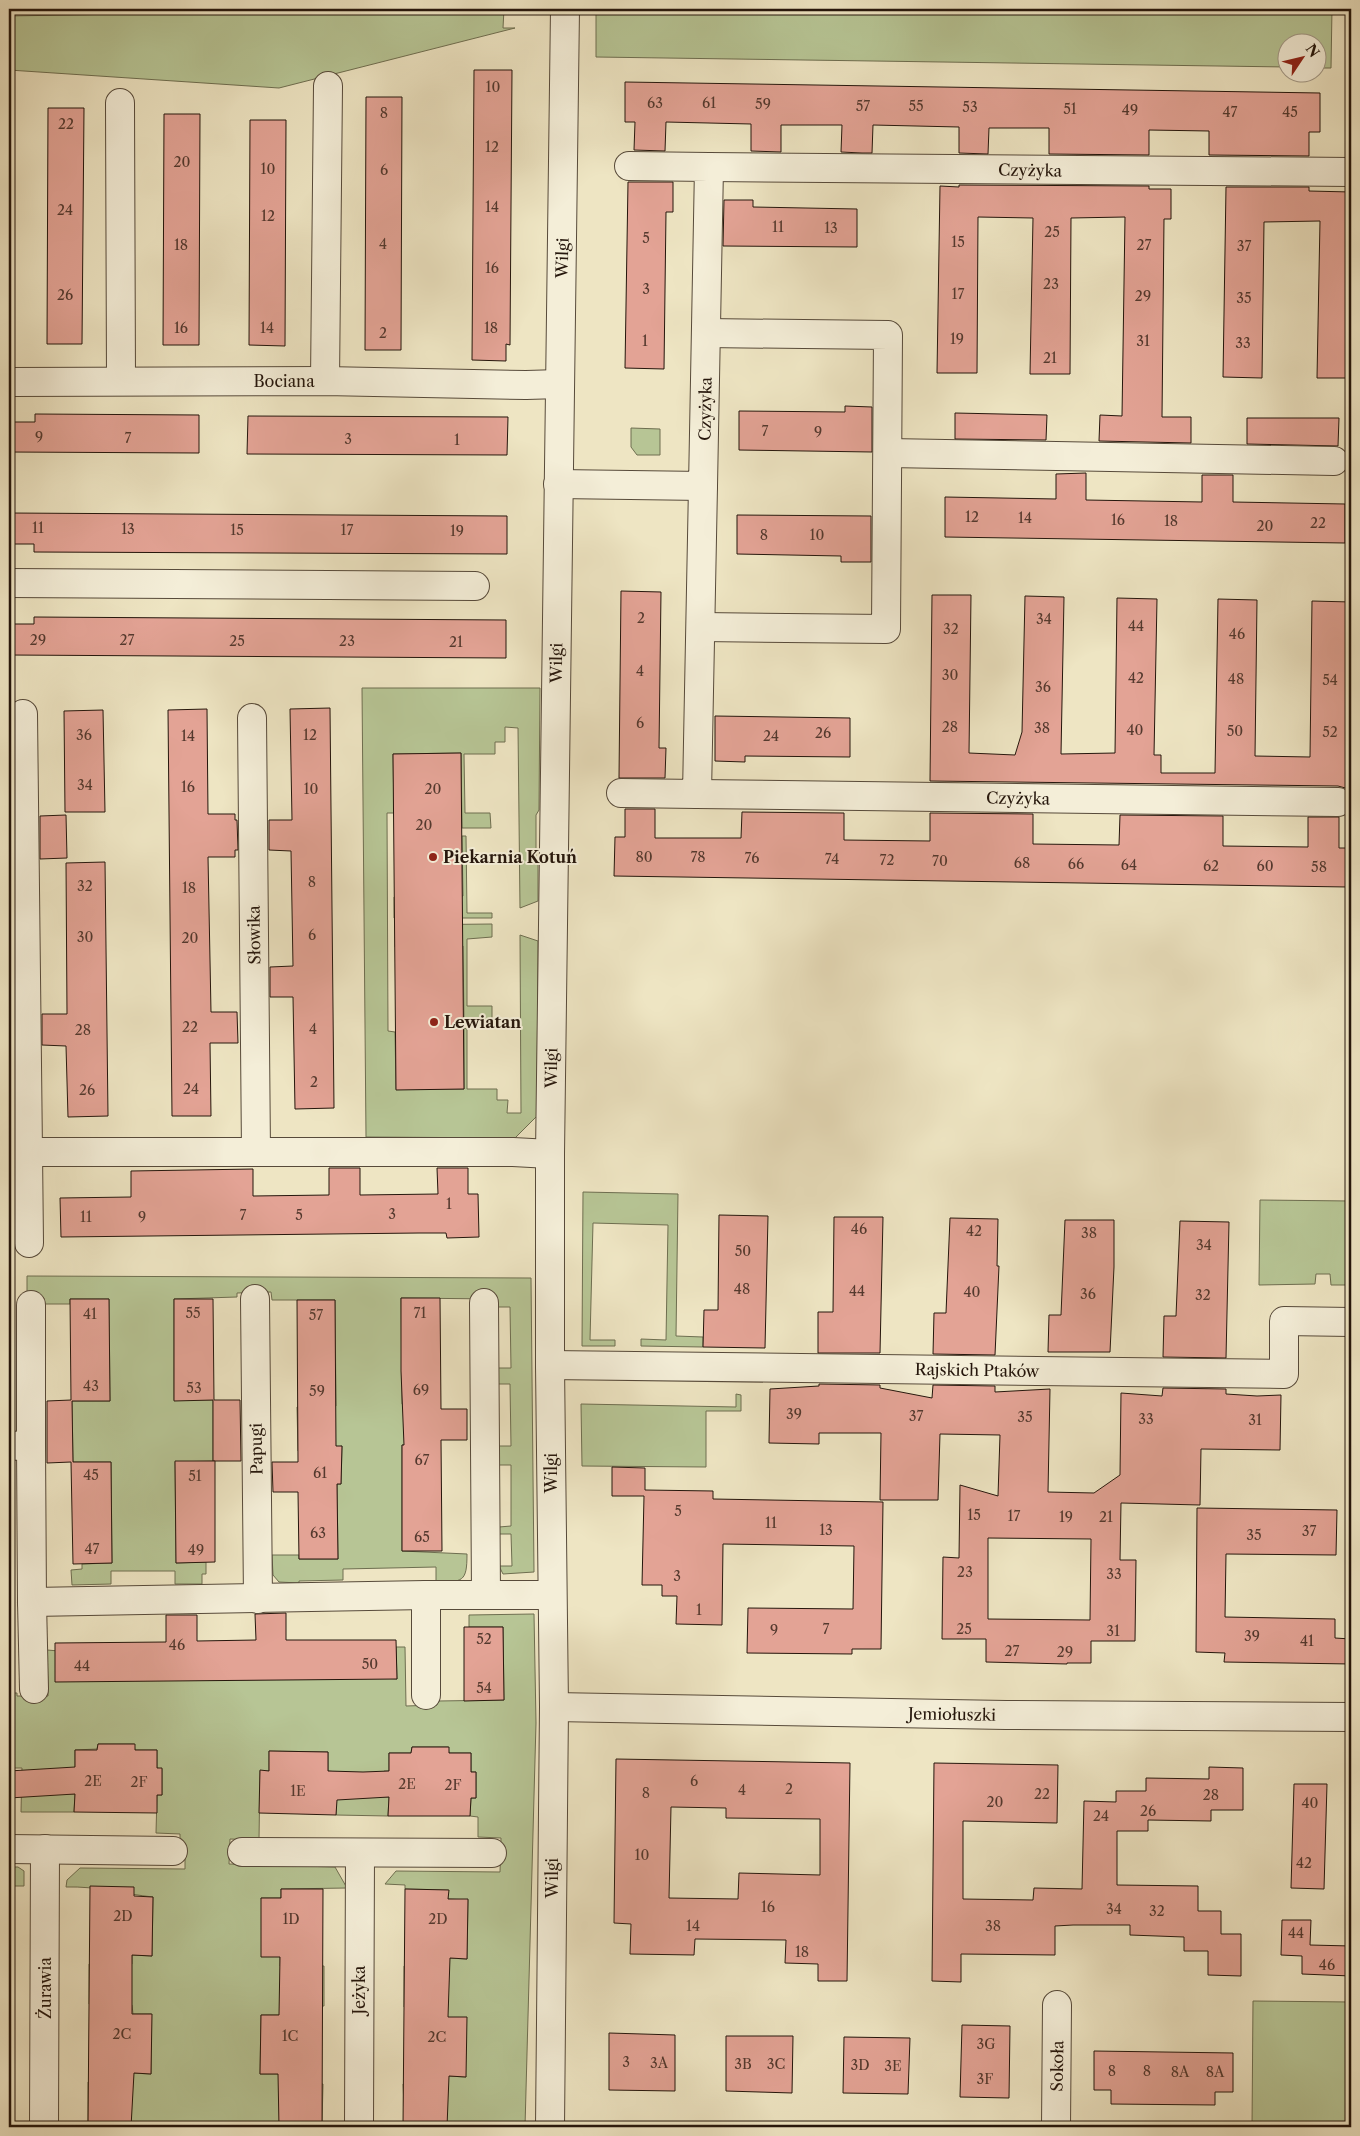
<svg xmlns="http://www.w3.org/2000/svg" width="1360" height="2136" font-family="'Libre Caslon Text',serif">
  <rect width="100%" height="100%" fill="#eee5c3"/>
  <filter id="stains"><feTurbulence type="fractalNoise" baseFrequency=".004" numOctaves="4"/><feColorMatrix values="0 0 0 0 .2 0 0 0 0 .09 0 0 0 0 .02 0 0 0 .5 -.17"/></filter>
  <radialGradient id="worn" r=".72"><stop offset=".6" stop-color="#630" stop-opacity="0"/><stop offset="1" stop-color="#630" stop-opacity=".3"/></radialGradient>
  <g fill="#b7c595" stroke="#6e6e50">
    <path d="M409,9H504L503,28H515L279,88L9,70V16Z"/>
    <path d="M596,9H1332L1331,68H1318V42H1288L1287,67L596,57Z"/>
    <path d="M631,428L660,429V455H637L631,447Z"/>
    <path d="M362,688H540L539,810L536,815V857L538,862V901L520,908L518,728L505,727V742H495V754H464L465,813H490L491,828H462L461,753L393,754L394,813H387L388,1031L395,1032L396,1089H464V1028L467,1029V1089H497V1100H508L507,1113H521L520,935L538,941L537,1116L515,1138L366,1137Z"/>
    <path d="M462,836H466L467,913H492V918H394V897L463,896Z"/>
    <path d="M492,924V937L467,939V1006H492V1021H464L463,946L395,947V925Z"/>
    <path d="M583,1192L678,1194L676,1336L703,1337V1347L641,1346V1339L666,1340L668,1225L593,1223L590,1340H615V1346H582Z"/>
    <path d="M1260,1200L1351,1201V1285H1331L1330,1274H1316L1315,1284L1259,1285Z"/>
    <path d="M27,1276L531,1278L534,1572L503,1574L499,1566H512L511,1534H499V1527L511,1526V1465H498V1446H511L510,1384H497L498,1368H511L510,1307H497V1299L401,1298L402,1404L439,1445H402V1551L467,1554C467,1582 463,1582 436,1582V1567L343,1569V1580L299,1581V1583L279,1582L273,1575L272,1555H299V1559H338L337,1484H341L342,1446L318,1451H298L297,1407L336,1406L335,1300H272L271,1292L237,1293V1297L174,1299V1400H213V1461L175,1462L176,1563L206,1562V1574H202V1584H175V1571H111V1584L72,1585L71,1570L82,1569V1564L112,1563L111,1462H73L72,1401H110L109,1299H70V1304H44V1298H27Z"/>
    <path d="M736,1394L741,1395V1411H706V1467L582,1466L581,1404L736,1407Z"/>
    <path d="M534,1614L536,1723L525,2127H447L404,2106L403,2084L446,2085L447,2076L466,2077L448,2017L404,2007V1966L447,1967V1958L467,1959L468,1900L448,1899V1890L405,1889V1885L385,1884L396,1871L500,1872L501,1838L478,1837V1817L470,1816L471,1798H476V1772H471V1753H449L448,1747H412L411,1753H389V1771H384L383,1797H389L388,1816L336,1815L337,1772L328,1771V1752L269,1751V1771H260L259,1840L230,1839L229,1864L335,1867L347,1888L281,1889V1898H261L280,1957V1966H324V2006H281L280,2015H261L260,2074H280V2083L323,2084L322,2124H279V2127H131V2122H88V2082H131V2073L151,2074V2014H133L132,2005L89,2004V1964H132V1955L152,1956L153,1897C124,1894 96,1886 66,1887L67,1880L80,1868L185,1869V1849L180,1848V1834L156,1833L157,1795H162V1769L157,1768V1750H135L134,1744H98L97,1749L75,1750V1767L69,1794H75L74,1812H21L22,1768H13V1749H9V1693H17V1696H48L47,1650L397,1679L396,1647H405L406,1706L437,1705L438,1701L504,1700L503,1627H469V1615Z"/>
    <path d="M9,1867H18L24,1871V1886H9Z"/>
    <path d="M1253,2001L1351,2002V2127H1252Z"/>
  </g>
  <g fill="#e3a395" stroke="#25160c" fill-rule="evenodd">
    <path d="M474,70H512L510,345L506,344V361L472,360Z"/>
    <path d="M625,82L1320,93V132H1309V156L1209,155V131L1149,130V155L1049,154V128H989L988,154L959,153V127L873,125L872,153H862L841,152L842,125H781V152L751,151V124L666,122L665,151L634,150L635,122H625Z"/>
    <path d="M366,97H402L401,350H365Z"/>
    <path d="M48,108H84L82,344H47Z"/>
    <path d="M164,114H200L199,345H163Z"/>
    <path d="M250,120H286L285,346L249,345Z"/>
    <path d="M628,182H673V212H666L664,369L625,368Z"/>
    <path d="M959,185L1149,186V189H1171V219H1164L1162,417H1191V443L1099,441L1100,415L1122,416L1125,217L1071,218L1070,374H1030L1033,218L978,217L977,373H937L940,186L959,187Z"/>
    <path d="M1226,187H1309V191L1351,192V378H1317L1320,221L1264,222L1262,378L1223,377Z"/>
    <path d="M724,200H753V207L857,209V247L723,246Z"/>
    <path d="M845,406L872,407V452L739,450V411L845,412Z"/>
    <path d="M955,413L1047,415L1046,440L955,439Z"/>
    <path d="M35,414L199,415V453L9,452V422H35Z"/>
    <path d="M248,416L508,417L507,455L247,454Z"/>
    <path d="M1247,418H1339L1338,446L1247,444Z"/>
    <path d="M1086,473V500L1202,502V475H1233V502L1345,504V543L945,537V497L1056,499V474Z"/>
    <path d="M9,513L507,516V554L34,552V544H9Z"/>
    <path d="M737,515L871,516V562H841V556L737,554Z"/>
    <path d="M621,591L661,592L659,748H666L665,778H619Z"/>
    <path d="M932,595H971L969,753L1015,755L1022,732L1025,596L1064,597L1061,754L1115,753L1117,598L1157,599L1154,755H1161V773H1215L1218,599L1257,600L1255,756L1310,757L1312,601L1351,602L1349,789L1338,786L930,781Z"/>
    <path d="M34,617L506,620V658L9,655V624H34Z"/>
    <path d="M330,708L334,1108L295,1109L293,997H270V967L293,966L291,851L269,850V820H292L290,709Z"/>
    <path d="M207,709L208,814H235V820H237L238,850H235V857H208L211,1012H237L238,1043H210L211,1116H172L168,710Z"/>
    <path d="M103,710L105,812H65L64,711Z"/>
    <path d="M715,716L850,718V757L745,756V762L715,761Z"/>
    <path d="M461,753L464,1089L396,1090L393,754Z"/>
    <path d="M625,809H655V838H741L742,812L844,813V840L930,841V813L1033,814V844L1119,845L1120,815L1223,816V846L1308,847V817H1339V848H1348V887L614,876L615,837H625Z"/>
    <path d="M66,815L67,858L40,859V816Z"/>
    <path d="M105,862L108,1116L68,1117L66,1046L42,1045V1014H67L66,863Z"/>
    <path d="M329,1168H360V1195L438,1194L437,1168H468V1194H478L479,1237L447,1238L446,1233H419L61,1237L60,1198L131,1197V1171L253,1169V1196L329,1195Z"/>
    <path d="M719,1215L768,1216L765,1348L703,1347L704,1310H718Z"/>
    <path d="M834,1217H883L880,1353H818V1312H833Z"/>
    <path d="M950,1218L998,1219L997,1266H999L995,1355L933,1354L934,1313H946Z"/>
    <path d="M1065,1220H1114V1267L1110,1352H1048L1049,1315H1061Z"/>
    <path d="M1180,1221L1229,1222L1226,1358L1163,1357L1164,1316H1176Z"/>
    <path d="M401,1298H440L441,1409H467V1440H441L442,1551H402V1445H404L401,1371Z"/>
    <path d="M70,1299H109L110,1401H72L73,1462H111L112,1563L73,1564L71,1462L47,1463V1401L71,1400Z"/>
    <path d="M174,1299H213L214,1400H240L241,1461H213V1400L174,1401Z"/>
    <path d="M297,1300H335L336,1446H342L341,1484H337L338,1559H299L298,1492H273L272,1462H298Z"/>
    <path d="M819,1384L880,1385V1388L932,1398L933,1385L995,1386V1392L1050,1389L1048,1492L1094,1493L1120,1475L1121,1393L1162,1396L1163,1388L1226,1389V1394L1257,1396L1281,1395L1280,1450L1201,1449L1200,1505L1121,1503L1120,1560H1136L1135,1641H1091V1663H1067V1664L986,1662V1639H942L943,1557L959,1558L960,1485L998,1496L1000,1435L940,1434L938,1500H880L881,1433H819V1444L769,1443L770,1389L819,1386ZM988,1538L1091,1539L1090,1620L988,1619Z"/>
    <path d="M175,1461H215V1562L176,1563Z"/>
    <path d="M612,1467L645,1468V1490L713,1491V1499L883,1502L881,1649H852V1654L747,1653L748,1608L853,1609L854,1546L723,1544L722,1625L676,1624L677,1596H662V1585H642L644,1496H612Z"/>
    <path d="M1197,1508L1337,1510L1336,1555L1226,1554L1225,1617L1335,1619V1638L1351,1639V1664L1224,1662L1225,1653L1196,1652Z"/>
    <path d="M286,1613V1640H396L397,1679L55,1682V1643L166,1642V1615H197V1641L256,1640L255,1614Z"/>
    <path d="M464,1627H503L504,1700L464,1701Z"/>
    <path d="M98,1744H135V1750H157V1768H162V1795H157V1813L74,1812L75,1794L9,1798V1771L75,1767V1750H97Z"/>
    <path d="M412,1747H449V1753H471V1772H476V1798H471L470,1816H388L389,1797L337,1800L336,1815L259,1813L260,1770L269,1771V1751L328,1752V1771L363,1772L389,1771V1753H411Z"/>
    <path d="M616,1759L850,1763L847,1981H818V1964L785,1963L786,1940L695,1939L694,1955L630,1954L631,1924L614,1923ZM671,1807L726,1808V1818L820,1819V1875L739,1873L738,1899L669,1898Z"/>
    <path d="M934,1763L1058,1765L1057,1823L963,1821V1899L1033,1900L1034,1888L1082,1889L1084,1801L1116,1802V1791H1146V1778L1209,1779V1767L1243,1768V1810H1211V1821L1148,1820V1831H1117V1885L1198,1886V1911H1221V1934H1241V1976L1208,1975V1951H1184V1937L1130,1935V1925H1073L1055,1926V1955L961,1954V1982L932,1981Z"/>
    <path d="M1294,1784H1327L1324,1889L1291,1888Z"/>
    <path d="M90,1886L134,1887V1896L153,1897L152,1956L132,1955V2014H152L151,2074L134,2073L131,2127H88Z"/>
    <path d="M281,1889H323L322,2127H279L278,2074H260L261,2015H279L280,1957H261V1898H281Z"/>
    <path d="M405,1889L449,1890L448,1899H468L467,1959L450,1958L448,2017H467L466,2077L449,2076L447,2127H403Z"/>
    <path d="M1282,1920H1311L1310,1945L1351,1946V1976L1302,1974V1956L1281,1955Z"/>
    <path d="M962,2025L1010,2026L1009,2098L960,2097Z"/>
    <path d="M609,2033L675,2035V2091L609,2090Z"/>
    <path d="M726,2036H793L792,2093L726,2091Z"/>
    <path d="M844,2037L910,2038L908,2094L843,2093Z"/>
    <path d="M1094,2051L1233,2053V2092H1215V2105L1111,2104V2090H1094Z"/>
  </g>
  <g fill="none" stroke-linecap="round" stroke-linejoin="round">
    <g stroke="#574a3a" stroke-width="30">
      <g id="minor">
        <path d="M120,103L121,380"/>
        <path d="M709,167L1351,172"/>
        <path d="M325,381L328,86"/>
        <path d="M9,382L325,381L526,385L560,384"/>
        <path d="M888,453L1334,461"/>
        <path d="M558,484L703,486L709,167L629,166"/>
        <path d="M9,583L475,586"/>
        <path d="M701,627L886,629L888,335L706,333"/>
        <path d="M23,714L28,1152H513L550,1154"/>
        <path d="M252,718L256,1152"/>
        <path d="M621,793L697,794L703,486"/>
        <path d="M697,794L1338,802"/>
        <path d="M28,1152L29,1243"/>
        <path d="M255,1299L258,1599"/>
        <path d="M484,1303L486,1594"/>
        <path d="M550,1365L1284,1374V1321L1351,1322"/>
        <path d="M31,1445V1305"/>
        <path d="M9,1446L31,1445L32,1602L426,1595H551"/>
        <path d="M426,1595V1695"/>
        <path d="M32,1602L34,1689"/>
        <path d="M554,1707L1006,1715L1351,1717"/>
        <path d="M9,1849L173,1851"/>
        <path d="M242,1852L492,1853"/>
        <path d="M44,2127L45,1849"/>
        <path d="M359,2127L360,1853"/>
        <path d="M550,2127L554,1707L550,1365V1154L565,9"/>
        <path d="M1056,2127L1057,2005"/>
      </g>
    </g>
    <use href="#minor" stroke="#f4eed8" stroke-width="28"/>
  </g>
  <g fill="#8f2418" stroke="#f4eed8" stroke-width="2">
    <circle cx="433" cy="857" r="5"/>
    <circle cx="434" cy="1022" r="5"/>
  </g>
  <g text-anchor="middle" stroke-width="4" stroke-linejoin="round" paint-order="stroke">
    <g font-size="14" fill="#54392e">
      <text x="493" y="92">10</text>
      <text x="655" y="108">63</text>
      <text x="709" y="108">61</text>
      <text x="763" y="109">59</text>
      <text x="863" y="111">57</text>
      <text x="916" y="111">55</text>
      <text x="970" y="112">53</text>
      <text x="1070" y="114">51</text>
      <text x="1130" y="115">49</text>
      <text x="1230" y="117">47</text>
      <text x="1290" y="117">45</text>
      <text x="384" y="118">8</text>
      <text x="66" y="129">22</text>
      <text x="492" y="152">12</text>
      <text x="182" y="167">20</text>
      <text x="268" y="174">10</text>
      <text x="384" y="175">6</text>
      <text x="492" y="212">14</text>
      <text x="65" y="215">24</text>
      <text x="268" y="221">12</text>
      <text x="778" y="232">11</text>
      <text x="831" y="233">13</text>
      <text x="1052" y="237">25</text>
      <text x="646" y="243">5</text>
      <text x="958" y="247">15</text>
      <text x="383" y="249">4</text>
      <text x="181" y="250">18</text>
      <text x="1144" y="250">27</text>
      <text x="1244" y="251">37</text>
      <text x="492" y="273">16</text>
      <text x="1051" y="289">23</text>
      <text x="646" y="294">3</text>
      <text x="958" y="299">17</text>
      <text x="65" y="300">26</text>
      <text x="1143" y="301">29</text>
      <text x="1244" y="303">35</text>
      <text x="181" y="333">16</text>
      <text x="267" y="333">14</text>
      <text x="491" y="333">18</text>
      <text x="383" y="338">2</text>
      <text x="957" y="344">19</text>
      <text x="645" y="346">1</text>
      <text x="1143" y="346">31</text>
      <text x="1243" y="348">33</text>
      <text x="1050" y="363">21</text>
      <text x="765" y="436">7</text>
      <text x="818" y="437">9</text>
      <text x="39" y="442">9</text>
      <text x="128" y="443">7</text>
      <text x="348" y="444">3</text>
      <text x="457" y="445">1</text>
      <text x="972" y="522">12</text>
      <text x="1025" y="523">14</text>
      <text x="1118" y="525">16</text>
      <text x="1171" y="526">18</text>
      <text x="1318" y="528">22</text>
      <text x="1265" y="531">20</text>
      <text x="38" y="533">11</text>
      <text x="128" y="534">13</text>
      <text x="237" y="535">15</text>
      <text x="347" y="535">17</text>
      <text x="457" y="536">19</text>
      <text x="764" y="540">8</text>
      <text x="817" y="540">10</text>
      <text x="641" y="623">2</text>
      <text x="1044" y="624">34</text>
      <text x="1136" y="631">44</text>
      <text x="951" y="634">32</text>
      <text x="1237" y="639">46</text>
      <text x="38" y="645">29</text>
      <text x="127" y="645">27</text>
      <text x="237" y="646">25</text>
      <text x="347" y="646">23</text>
      <text x="456" y="647">21</text>
      <text x="640" y="676">4</text>
      <text x="950" y="680">30</text>
      <text x="1136" y="683">42</text>
      <text x="1236" y="684">48</text>
      <text x="1330" y="685">54</text>
      <text x="1043" y="692">36</text>
      <text x="640" y="728">6</text>
      <text x="950" y="732">28</text>
      <text x="1042" y="733">38</text>
      <text x="1135" y="735">40</text>
      <text x="1235" y="736">50</text>
      <text x="1330" y="737">52</text>
      <text x="823" y="738">26</text>
      <text x="84" y="740">36</text>
      <text x="310" y="740">12</text>
      <text x="188" y="741">14</text>
      <text x="771" y="741">24</text>
      <text x="85" y="790">34</text>
      <text x="188" y="792">16</text>
      <text x="311" y="794">10</text>
      <text x="433" y="794">20</text>
      <text x="424" y="830">20</text>
      <text x="644" y="862">80</text>
      <text x="698" y="862">78</text>
      <text x="752" y="863">76</text>
      <text x="832" y="864">74</text>
      <text x="887" y="865">72</text>
      <text x="940" y="866">70</text>
      <text x="1022" y="868">68</text>
      <text x="1076" y="869">66</text>
      <text x="1129" y="870">64</text>
      <text x="1211" y="871">62</text>
      <text x="1265" y="871">60</text>
      <text x="1319" y="872">58</text>
      <text x="312" y="887">8</text>
      <text x="85" y="891">32</text>
      <text x="189" y="893">18</text>
      <text x="312" y="940">6</text>
      <text x="85" y="942">30</text>
      <text x="190" y="943">20</text>
      <text x="190" y="1032">22</text>
      <text x="313" y="1034">4</text>
      <text x="83" y="1035">28</text>
      <text x="314" y="1087">2</text>
      <text x="191" y="1094">24</text>
      <text x="87" y="1095">26</text>
      <text x="449" y="1209">1</text>
      <text x="392" y="1219">3</text>
      <text x="243" y="1220">7</text>
      <text x="299" y="1220">5</text>
      <text x="86" y="1222">11</text>
      <text x="142" y="1222">9</text>
      <text x="859" y="1234">46</text>
      <text x="974" y="1236">42</text>
      <text x="1089" y="1238">38</text>
      <text x="1204" y="1250">34</text>
      <text x="743" y="1256">50</text>
      <text x="742" y="1294">48</text>
      <text x="857" y="1296">44</text>
      <text x="972" y="1297">40</text>
      <text x="1088" y="1299">36</text>
      <text x="1203" y="1300">32</text>
      <text x="193" y="1318">55</text>
      <text x="420" y="1318">71</text>
      <text x="90" y="1319">41</text>
      <text x="316" y="1320">57</text>
      <text x="91" y="1391">43</text>
      <text x="194" y="1393">53</text>
      <text x="421" y="1395">69</text>
      <text x="317" y="1396">59</text>
      <text x="794" y="1419">39</text>
      <text x="916" y="1421">37</text>
      <text x="1025" y="1422">35</text>
      <text x="1146" y="1424">33</text>
      <text x="1255" y="1425">31</text>
      <text x="422" y="1465">67</text>
      <text x="320" y="1478">61</text>
      <text x="91" y="1480">45</text>
      <text x="195" y="1481">51</text>
      <text x="678" y="1516">5</text>
      <text x="974" y="1520">15</text>
      <text x="1014" y="1521">17</text>
      <text x="1066" y="1522">19</text>
      <text x="1106" y="1522">21</text>
      <text x="771" y="1528">11</text>
      <text x="826" y="1535">13</text>
      <text x="1309" y="1536">37</text>
      <text x="318" y="1538">63</text>
      <text x="1254" y="1540">35</text>
      <text x="422" y="1542">65</text>
      <text x="92" y="1554">47</text>
      <text x="196" y="1555">49</text>
      <text x="965" y="1577">23</text>
      <text x="1114" y="1579">33</text>
      <text x="677" y="1581">3</text>
      <text x="699" y="1615">1</text>
      <text x="826" y="1634">7</text>
      <text x="964" y="1634">25</text>
      <text x="774" y="1635">9</text>
      <text x="1113" y="1636">31</text>
      <text x="1252" y="1641">39</text>
      <text x="484" y="1644">52</text>
      <text x="1307" y="1646">41</text>
      <text x="177" y="1650">46</text>
      <text x="1012" y="1656">27</text>
      <text x="1065" y="1657">29</text>
      <text x="370" y="1669">50</text>
      <text x="82" y="1671">44</text>
      <text x="484" y="1693">54</text>
      <text x="93" y="1786">2E</text>
      <text x="694" y="1786">6</text>
      <text x="139" y="1787">2F</text>
      <text x="407" y="1789">2E</text>
      <text x="453" y="1790">2F</text>
      <text x="789" y="1794">2</text>
      <text x="742" y="1795">4</text>
      <text x="298" y="1796">1E</text>
      <text x="646" y="1798">8</text>
      <text x="1042" y="1799">22</text>
      <text x="1211" y="1800">28</text>
      <text x="995" y="1807">20</text>
      <text x="1310" y="1808">40</text>
      <text x="1148" y="1816">26</text>
      <text x="1101" y="1821">24</text>
      <text x="642" y="1860">10</text>
      <text x="1304" y="1868">42</text>
      <text x="768" y="1912">16</text>
      <text x="1114" y="1914">34</text>
      <text x="1157" y="1916">32</text>
      <text x="123" y="1921">2D</text>
      <text x="291" y="1924">1D</text>
      <text x="438" y="1924">2D</text>
      <text x="693" y="1931">14</text>
      <text x="993" y="1931">38</text>
      <text x="1296" y="1938">44</text>
      <text x="802" y="1957">18</text>
      <text x="1327" y="1970">46</text>
      <text x="122" y="2039">2C</text>
      <text x="290" y="2041">1C</text>
      <text x="437" y="2042">2C</text>
      <text x="986" y="2049">3G</text>
      <text x="626" y="2067">3</text>
      <text x="659" y="2068">3A</text>
      <text x="743" y="2069">3B</text>
      <text x="776" y="2069">3C</text>
      <text x="860" y="2070">3D</text>
      <text x="893" y="2071">3E</text>
      <text x="1112" y="2076">8</text>
      <text x="1147" y="2076">8</text>
      <text x="1180" y="2077">8A</text>
      <text x="1215" y="2077">8A</text>
      <text x="985" y="2084">3F</text>
    </g>
    <g font-size="16" fill="#25160c" stroke="#f4eed8">
      <text transform="translate(1030 170) rotate(1)" y="6">Czyżyka</text>
      <text transform="translate(562 258) rotate(-88)" y="6">Wilgi</text>
      <text x="284" y="387">Bociana</text>
      <text transform="translate(705 409) rotate(-89)" y="6">Czyżyka</text>
      <text transform="translate(556 663) rotate(-89)" y="6">Wilgi</text>
      <text transform="translate(1018 798) rotate(1)" y="6">Czyżyka</text>
      <text transform="translate(254 935) rotate(-91)" y="6">Słowika</text>
      <text transform="translate(551 1068) rotate(-89)" y="6">Wilgi</text>
      <text transform="translate(977 1370) rotate(1)" y="6">Rajskich Ptaków</text>
      <text transform="translate(256 1449) rotate(-91)" y="6">Papugi</text>
      <text transform="translate(551 1473) rotate(-90)" y="6">Wilgi</text>
      <text transform="translate(952 1714) rotate(1)" y="6">Jemiołuszki</text>
      <text transform="translate(552 1878) rotate(-90)" y="6">Wilgi</text>
      <text transform="translate(45 1988) rotate(-90)" y="6">Żurawia</text>
      <text transform="translate(359 1990) rotate(-90)" y="6">Jeżyka</text>
      <text transform="translate(1057 2066) rotate(-89)" y="6">Sokoła</text>
    </g>
    <g font-size="16" font-weight="bold" fill="#25160c" stroke="#f4eed8" text-anchor="start">
      <text x="443" y="863">Piekarnia Kotuń</text>
      <text x="444" y="1028">Lewiatan</text>
    </g>
  </g>
  <rect width="1360" height="2136" fill="none" stroke="#eee5c3" stroke-width="30"/>
  <rect x="10" y="10" width="1340" height="2116" fill="none" stroke="#25160c" stroke-width="2.5"/>
  <rect x="15" y="15" width="1330" height="2106" fill="none" stroke="#25160c"/>
  <g transform="translate(1302 58) rotate(55)"><circle r="24" fill="#f4eed8" stroke="#a19886"/>
  <path d="M0-4L9 19L0 12L-9 19Z" fill="#8f2418"/>
  <text y="-8" font-size="14" font-weight="bold" text-anchor="middle" fill="#25160c">N</text>
  </g>
  <rect width="100%" height="100%" filter="url(#stains)"/>
  <rect width="100%" height="100%" fill="url(#worn)"/>
</svg>
